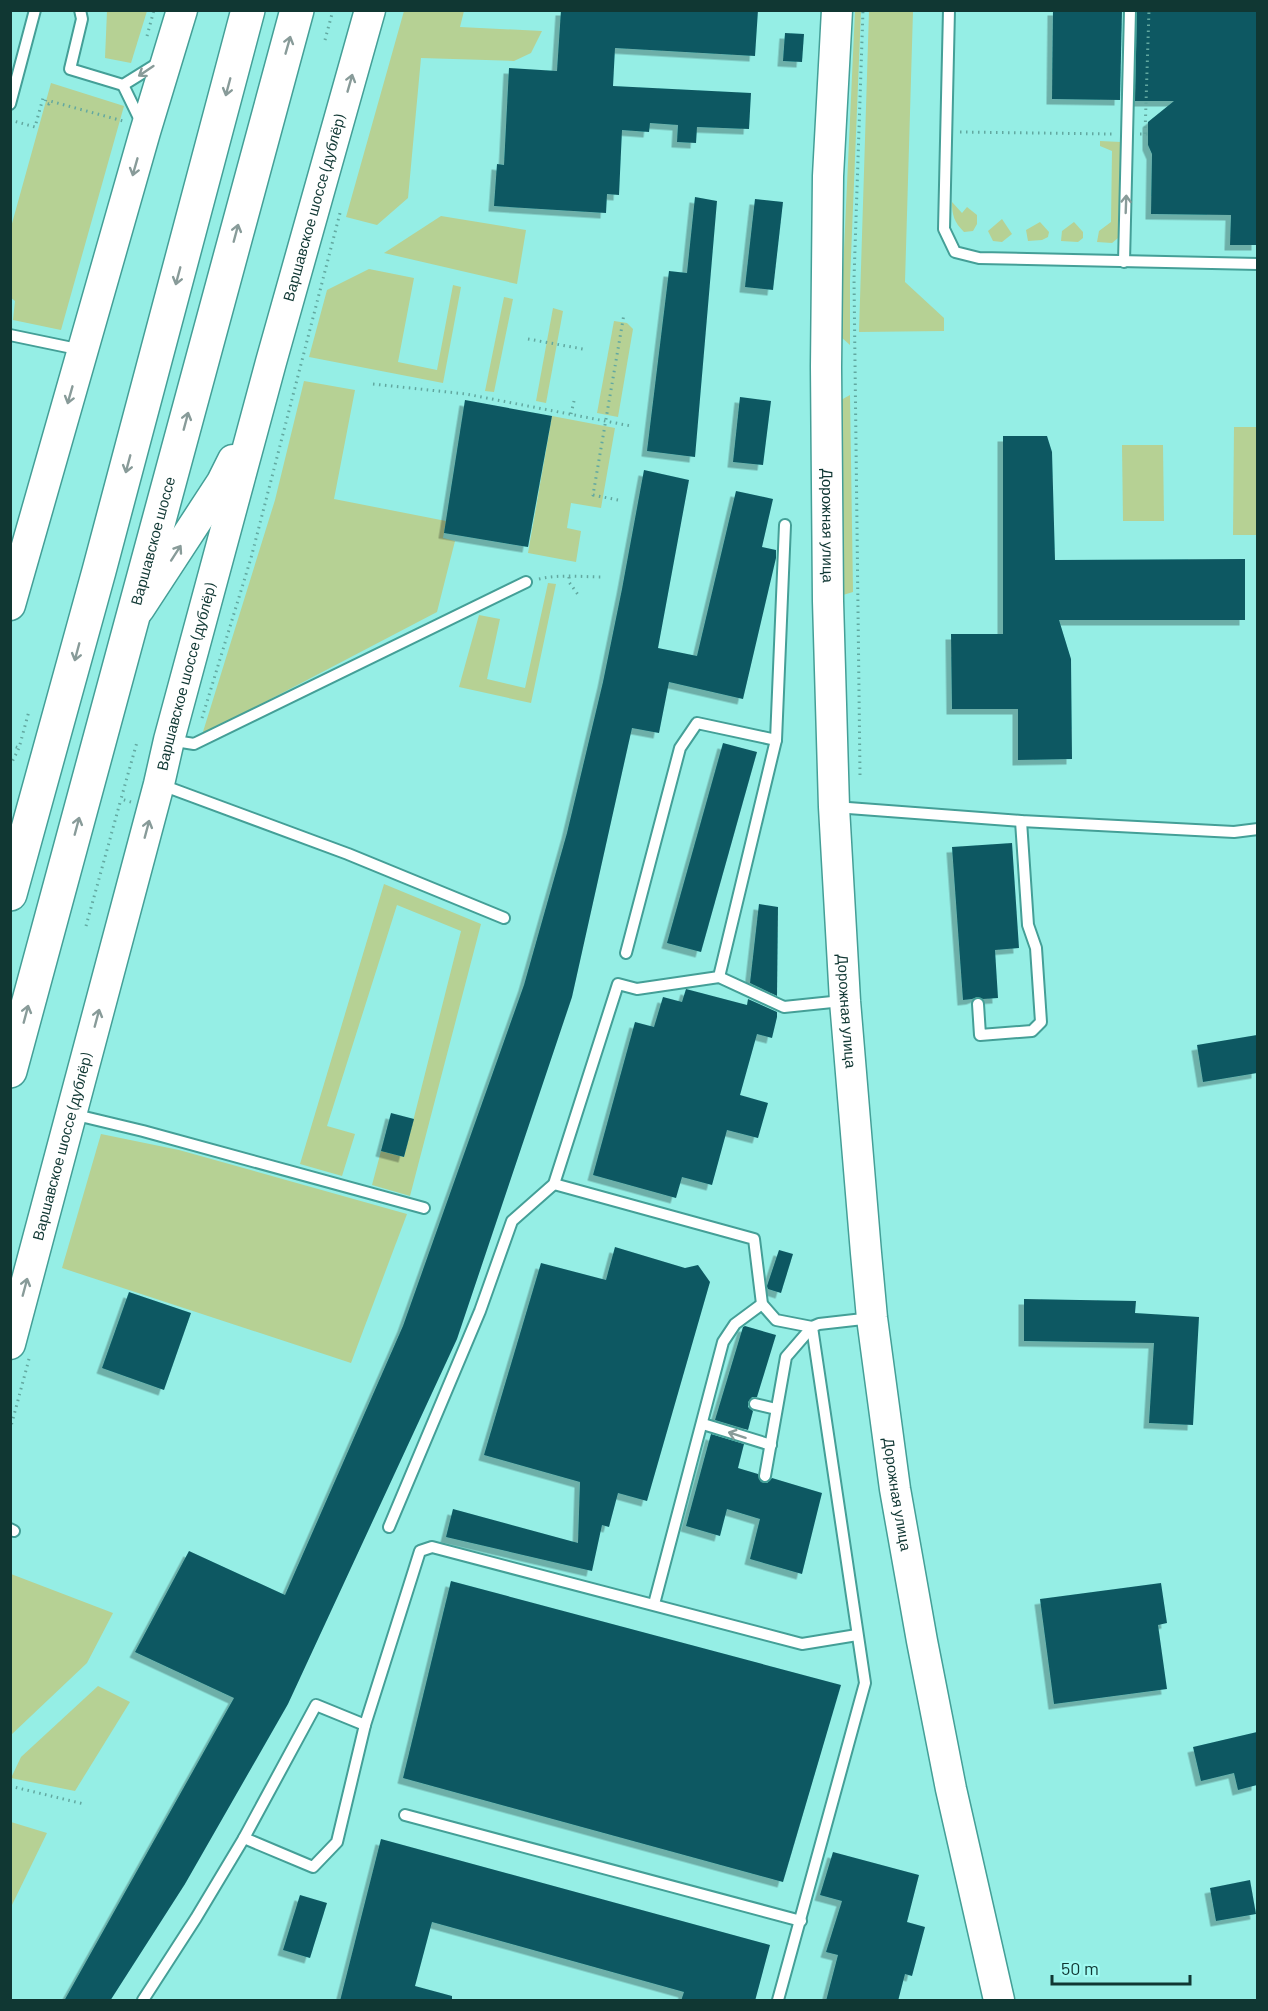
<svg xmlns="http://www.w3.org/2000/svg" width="1268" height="2011" font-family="Barlow,sans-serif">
  <defs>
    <filter id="shadow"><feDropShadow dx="-5.5" dy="5.5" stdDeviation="0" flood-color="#0004"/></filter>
  </defs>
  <rect width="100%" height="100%" fill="#95eee5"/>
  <g fill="#b6d194">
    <path d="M107,11H147L131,63L105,58Z"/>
    <path d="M404,11H464L460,27L542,31L531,53L514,61L421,58L408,198L377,225L346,217Z"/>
    <path d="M855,11H861L850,281V345L840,336Z"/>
    <path d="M869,11H913L905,282L944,318V331L859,332Z"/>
    <path d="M51,83L124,106L61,330L13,320L15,301L10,297L11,227Z"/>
    <path d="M1100,141L1121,142L1118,238L1112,243L1097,242L1099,231L1111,222L1112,151L1100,146Z"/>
    <path d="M952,202L962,213L967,207L977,215V224L973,231L964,232C954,222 952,215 952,202Z"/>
    <path d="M441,216L526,230L517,284L384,253Z"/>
    <path d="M1002,219L1012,234L1002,242L993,241L988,231Z"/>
    <path d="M1040,222L1049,232L1048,237L1042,240L1028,241L1026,230Z"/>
    <path d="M1074,222L1083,232V238L1078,242L1061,241L1062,231Z"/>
    <path d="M369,269L414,278L398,362L437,370L453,285L461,287L443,383L309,357L327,290Z"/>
    <path d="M504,297L513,299L494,392L485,391Z"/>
    <path d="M553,308L563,311L546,403L536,401Z"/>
    <path d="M614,321L627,323L633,329L618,417L597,413Z"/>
    <path d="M304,381L355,390L334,499L446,521L443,538L455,541L437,612L202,735L275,500Z"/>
    <path d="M850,395L853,592L843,595L841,400Z"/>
    <path d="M552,416L615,428L601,508L571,503L567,528L581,531L576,562L528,553Z"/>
    <path d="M1234,427H1257V535H1233Z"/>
    <path d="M1122,445H1163L1164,521H1123Z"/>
    <path d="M548,583L556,584L531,703L459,687L479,615L500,619L487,679L525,688Z"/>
    <path d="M384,884L481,924L410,1196L372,1185L381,1151L404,1157L461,931L397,905L327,1126L355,1134L342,1176L300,1164Z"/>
    <path d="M101,1134L179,1150L407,1214L351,1363L62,1268Z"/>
    <path d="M11,1574L113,1613L87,1663L11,1735Z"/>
    <path d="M98,1686L130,1702L75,1791L11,1778L21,1757Z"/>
    <path d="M11,1822L47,1833L11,1907L10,1822Z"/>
  </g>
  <g fill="#0a5962" filter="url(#shadow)">
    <path d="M561,10H758L755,56L615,48L613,86L751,93L749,129L697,127L696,143L677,142L678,125L650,123L649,132L622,130L619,195L607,194L606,213L494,206L497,164L504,165L509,68L557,71Z"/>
    <path d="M1053,10H1122L1120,100L1052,99Z"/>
    <path d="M1137,10H1257V245H1230L1231,215L1151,214L1152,154L1148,145V122L1174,101H1135Z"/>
    <path d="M785,33L804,34L802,62L783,61Z"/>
    <path d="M695,197L717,201L695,457L647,451L669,271L687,273Z"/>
    <path d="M755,199L783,202L773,290L745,287Z"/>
    <path d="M740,397L771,401L763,465L733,462Z"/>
    <path d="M465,400L552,416L528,547L444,533Z"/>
    <path d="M1003,436H1047L1052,452L1055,560L1245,559V620H1059L1071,659L1072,759L1018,760V709H952L951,634H1003Z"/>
    <path d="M644,470L689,480L658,648L697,656L736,491L773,499L762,547L776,550V558L743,699L669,682L659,733L632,728L572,997L457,1339L288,1704L185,1884L110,2001H64L234,1698L135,1652L189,1551L285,1595L403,1326L524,985L567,833L603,682L622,589Z"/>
    <path d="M723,743L757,752L701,952L667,943Z"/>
    <path d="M1012,843L1019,948L995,950L998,998L983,999L977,997L972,999L963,1000L952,847Z"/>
    <path d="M759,904L778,907L777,996L750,983Z"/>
    <path d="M686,989L747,1005L748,999L777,1012V1017L772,1038L757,1034L740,1095L768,1103L758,1138L727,1130L712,1185L682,1177L676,1198L593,1175L635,1022L654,1027L663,997L682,1002Z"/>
    <path d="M1257,1035V1073L1203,1082L1197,1045Z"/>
    <path d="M391,1113L414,1119L404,1157L381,1151Z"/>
    <path d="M615,1247L685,1268L698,1265L710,1282L647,1501L618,1493L609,1527L602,1525L592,1571L446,1537L453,1509L578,1543L580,1482L484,1455L541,1263L606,1280Z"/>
    <path d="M779,1250L793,1254L781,1293L768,1289L767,1286Z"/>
    <path d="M129,1292L191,1313L164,1390L102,1368Z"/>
    <path d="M1024,1299L1136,1301L1135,1313L1199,1317L1193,1425L1149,1423L1154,1343L1024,1341Z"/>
    <path d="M745,1326L776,1335L757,1397H752L748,1402V1407L753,1411L748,1430L715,1420L743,1327Z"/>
    <path d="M711,1434L744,1444L738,1468L758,1474L761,1482L767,1483L772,1478L822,1493L802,1574L750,1559L760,1519L727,1509L720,1536L686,1526Z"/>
    <path d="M451,1581L841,1685L783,1882L403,1778Z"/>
    <path d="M1161,1583L1167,1623L1158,1625L1167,1689L1054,1704L1040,1599Z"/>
    <path d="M1257,1732V1785L1238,1790L1234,1773L1201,1781L1193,1747Z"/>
    <path d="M381,1839L770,1945L755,2001H681L684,1992L432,1922L415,1986L452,1996V2001H340Z"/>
    <path d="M833,1852L919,1875L907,1922L925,1927L912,1976L905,1974L898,2001H826L838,1955L826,1952L842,1901L820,1895Z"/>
    <path d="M1250,1880L1256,1914L1216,1921L1210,1888Z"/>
    <path d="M300,1895L327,1903L310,1958L283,1950Z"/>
  </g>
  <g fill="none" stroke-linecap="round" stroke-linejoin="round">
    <g stroke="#449f97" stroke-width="14">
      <g id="service">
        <path d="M80,10L82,19L70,69L123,85L160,62"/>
        <path d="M949,10L944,229L955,252L979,258L1258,264"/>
        <path d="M123,85L141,122"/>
        <path d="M10,104L35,10"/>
        <path d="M1124,262L1130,10"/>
        <path d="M10,335L82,350"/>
        <path d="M169,740L194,744L526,582"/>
        <path d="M159,784L348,854L504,918"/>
        <path d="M835,807L1021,821L1234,832L1258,829"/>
        <path d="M626,953L680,748L697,723L776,740"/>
        <path d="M719,977L776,740L785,525"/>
        <path d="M978,1004L980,1035L1032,1031L1041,1022L1036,948L1028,925L1021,821"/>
        <path d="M72,1114L143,1131L424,1208"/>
        <path d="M554,1184L754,1239L762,1304L776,1320L812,1327"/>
        <path d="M755,1404L776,1409"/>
        <path d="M703,1424L771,1445"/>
        <path d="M765,1476L786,1357L812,1327"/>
        <path d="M389,1527L480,1311L512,1221L554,1184L618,984L637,989L719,977L784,1007L842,1001"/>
        <path d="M10,1529L14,1531"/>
        <path d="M654,1604L723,1342L735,1324L762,1304"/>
        <path d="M405,1815L801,1921"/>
        <path d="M244,1838L316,1705L365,1725"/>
        <path d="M143,2000L196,1918L244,1838L313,1867L337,1842L365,1725L420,1551L432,1547L802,1644L857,1635"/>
        <path d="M778,2000L865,1683L812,1327L819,1324L872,1318"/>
      </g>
    </g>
    <g stroke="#449f97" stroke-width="33">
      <g id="secondary">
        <path id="s1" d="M837,10L828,176L826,367L828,601L834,807L845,1001L866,1253L872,1318L895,1489L922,1641L951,1789L999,2000"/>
        <path d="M10,605L145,132L182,10"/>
        <path d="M139,609L222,482L233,460"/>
        <path id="s2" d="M10,1344L159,784L169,740L271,362L370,10"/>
      </g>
    </g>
    <g stroke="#449f97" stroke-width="36">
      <g id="primary">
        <path d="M10,894L99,571L248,10"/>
        <path id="s3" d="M10,1071L297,10"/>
      </g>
    </g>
    <g stroke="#62a8a0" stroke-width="3" stroke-dasharray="1.5 4.5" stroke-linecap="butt">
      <path d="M147,36L154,10"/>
      <path d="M325,40L333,10"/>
      <path d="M10,120L35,127L43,98L46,99L45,103L49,104L50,101L123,121"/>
      <path d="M960,132L1112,134"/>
      <path d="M1140,134H1148"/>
      <path d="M1145,134L1149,10"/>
      <path d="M528,339L583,349"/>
      <path d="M373,384L466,394L631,426"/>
      <path d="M571,414L574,401"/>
      <path d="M618,500L593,495L624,314"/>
      <path d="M569,577V582L579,596"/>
      <path d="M539,579C560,574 582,577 604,577"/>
      <path d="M202,718L251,558L340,213"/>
      <path d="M10,745L19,748"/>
      <path d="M10,766L19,748L29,711"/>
      <path d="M860,775L854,279L863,10"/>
      <path d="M131,802L121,799L137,742"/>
      <path d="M86,926L121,799"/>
      <path d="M10,1430L29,1359"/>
      <path d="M10,1786L84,1804"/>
    </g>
    <use href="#service" stroke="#fff" stroke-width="10"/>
    <use href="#secondary" stroke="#fff" stroke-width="30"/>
    <use href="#primary" stroke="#fff" stroke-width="33"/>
  </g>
  <defs><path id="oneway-shaft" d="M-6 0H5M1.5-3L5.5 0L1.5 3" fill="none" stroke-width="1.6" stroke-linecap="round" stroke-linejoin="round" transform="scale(1.5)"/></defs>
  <g stroke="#889b99">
    <use href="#oneway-shaft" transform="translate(288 45) rotate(-74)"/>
    <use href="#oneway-shaft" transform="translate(146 71) rotate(146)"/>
    <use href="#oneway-shaft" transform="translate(350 83) rotate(-74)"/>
    <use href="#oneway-shaft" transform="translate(228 87) rotate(105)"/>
    <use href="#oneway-shaft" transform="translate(135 167) rotate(106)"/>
    <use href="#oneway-shaft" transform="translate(1126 204) rotate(-88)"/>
    <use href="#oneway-shaft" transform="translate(236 233) rotate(-75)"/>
    <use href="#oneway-shaft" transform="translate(178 276) rotate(105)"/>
    <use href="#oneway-shaft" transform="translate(70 395) rotate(106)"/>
    <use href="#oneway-shaft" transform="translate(186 421) rotate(-75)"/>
    <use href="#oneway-shaft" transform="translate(128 464) rotate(105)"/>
    <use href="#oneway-shaft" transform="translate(176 553) rotate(-57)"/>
    <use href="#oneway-shaft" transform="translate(77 652) rotate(105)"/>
    <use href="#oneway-shaft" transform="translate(77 826) rotate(-75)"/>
    <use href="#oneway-shaft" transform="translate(147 829) rotate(-75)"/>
    <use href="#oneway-shaft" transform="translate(26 1014) rotate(-75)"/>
    <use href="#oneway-shaft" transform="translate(97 1018) rotate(-75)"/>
    <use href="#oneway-shaft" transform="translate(25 1287) rotate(-75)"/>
    <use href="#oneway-shaft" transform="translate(737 1435) rotate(-162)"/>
  </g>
  <g text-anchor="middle" stroke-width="6" stroke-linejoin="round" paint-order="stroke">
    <g font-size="15" fill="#103733" stroke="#a2fbf2">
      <text dy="5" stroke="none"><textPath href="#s2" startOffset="1176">Варшавское шоссе (дублёр)</textPath></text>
      <text dy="5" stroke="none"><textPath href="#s1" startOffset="516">Дорожная улица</textPath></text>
      <text dy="5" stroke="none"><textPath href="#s3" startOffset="549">Варшавское шоссе</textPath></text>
      <text dy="5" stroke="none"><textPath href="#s2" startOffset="690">Варшавское шоссе (дублёр)</textPath></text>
      <text dy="5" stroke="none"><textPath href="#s1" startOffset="1002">Дорожная улица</textPath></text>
      <text dy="5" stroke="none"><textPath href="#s2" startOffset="204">Варшавское шоссе (дублёр)</textPath></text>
      <text dy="5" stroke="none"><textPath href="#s1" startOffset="1488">Дорожная улица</textPath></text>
    </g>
  </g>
  <rect width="1268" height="2011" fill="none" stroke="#103733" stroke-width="24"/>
  <path d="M1052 1975v9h138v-9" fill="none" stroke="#103733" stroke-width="3"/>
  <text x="1061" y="1975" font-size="18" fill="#103733" stroke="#a2fbf2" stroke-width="4.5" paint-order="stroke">50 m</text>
</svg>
